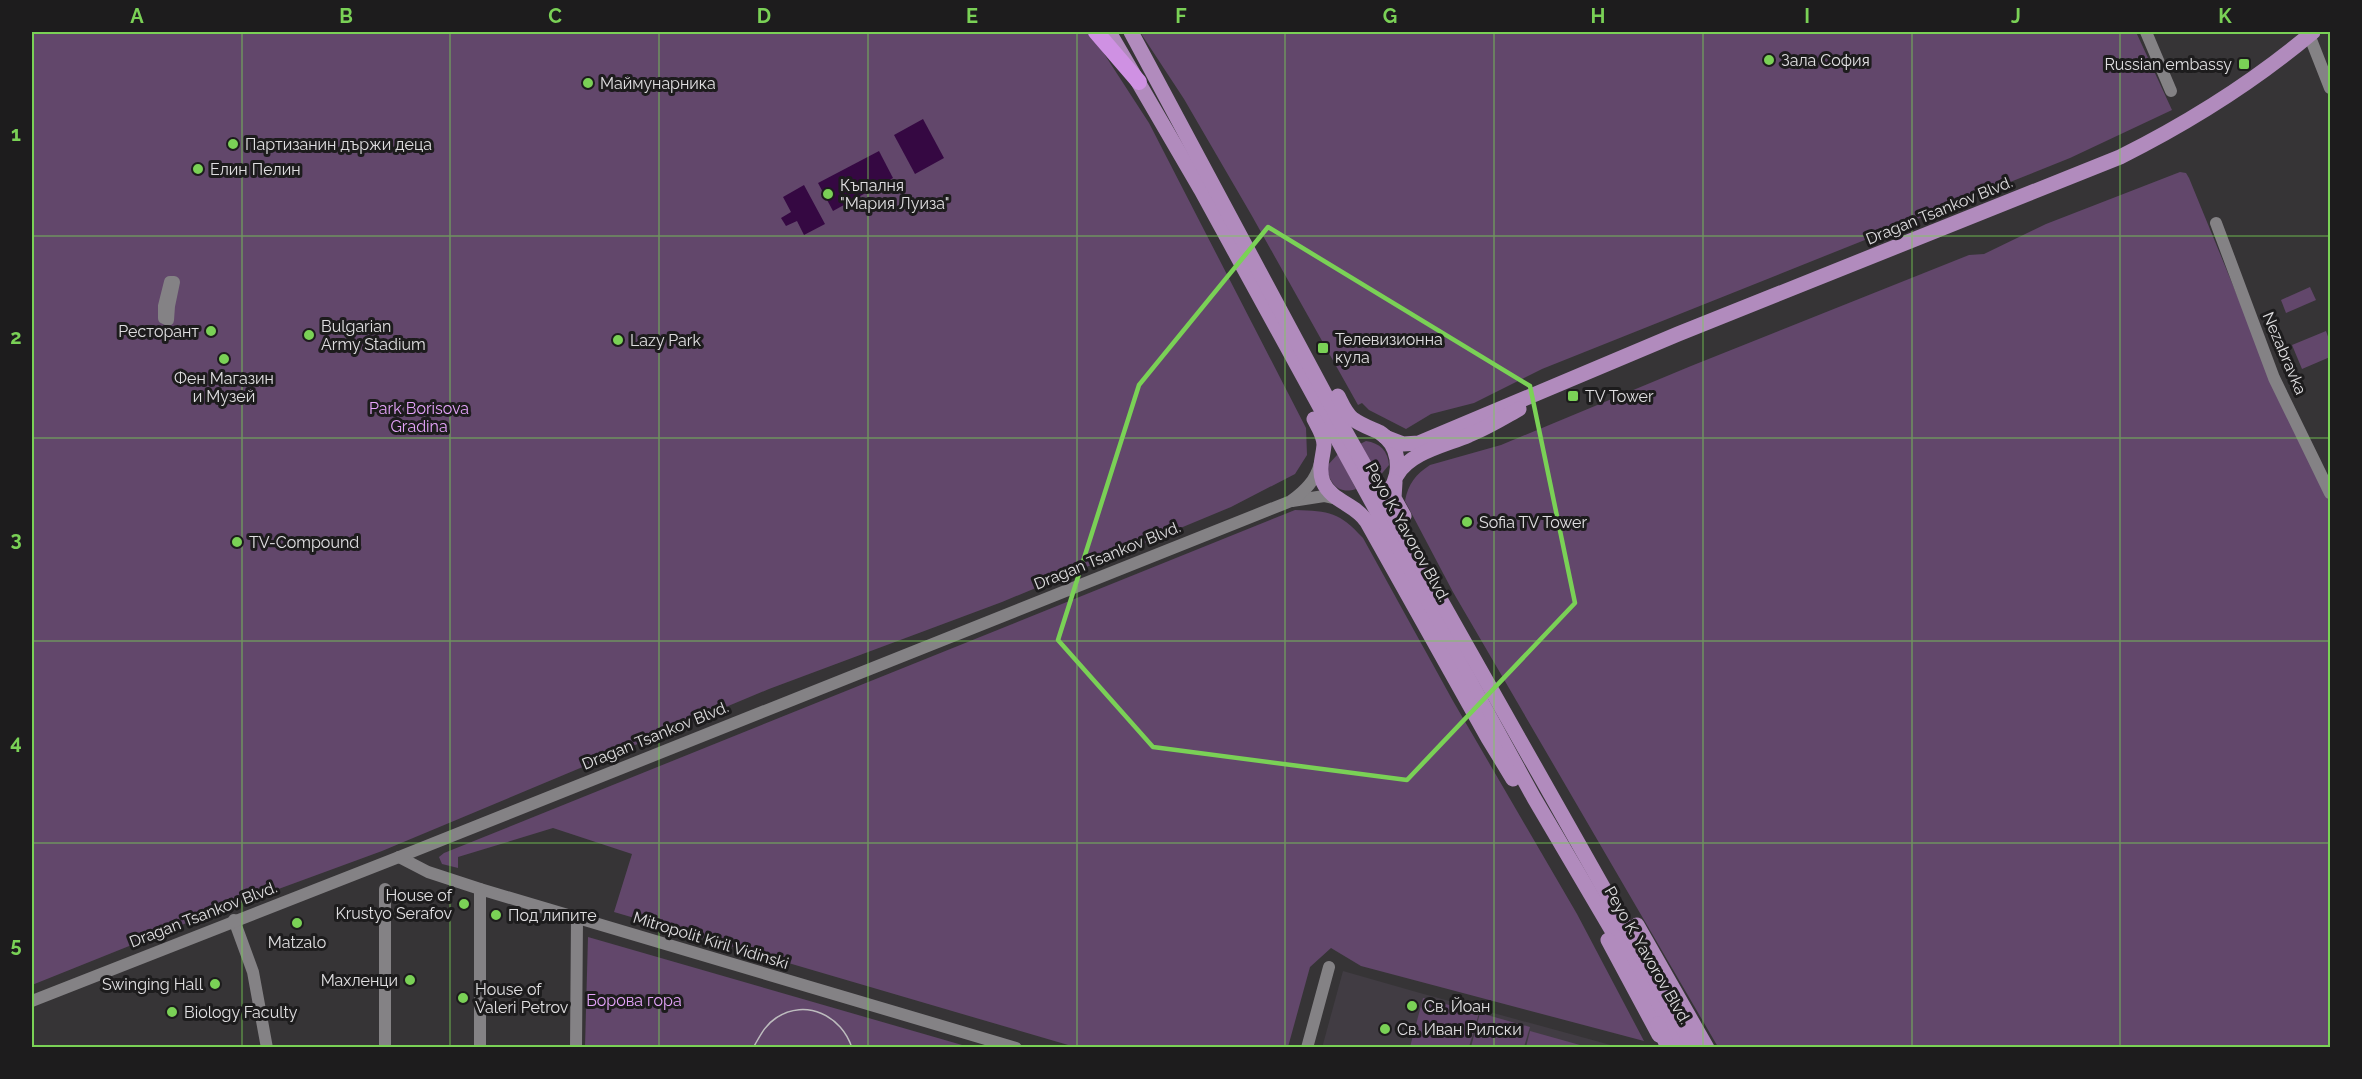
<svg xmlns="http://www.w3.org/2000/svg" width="2362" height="1079" font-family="Raleway,sans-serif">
  <rect width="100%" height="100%" fill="#363436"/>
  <path fill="#413c43" d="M1343,971L1420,993L1618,1047L1322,1048Z"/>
  <g fill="#62476b">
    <path d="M32,32H1090L1149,123L1306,428L1307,455L1295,474L1231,507L1002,602L769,689L382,851L189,922L32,985Z"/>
    <path d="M1140,32H2136L2172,110L2070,158L1542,369L1474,403L1431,414L1406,429L1369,410L1362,403L1358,405L1252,216L1184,99Z"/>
    <path d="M2180,172L2186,173L2189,178L2248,322L2330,497V1047H1718L1453,592L1405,501C1408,484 1416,474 1430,465L1501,445L1691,366L1969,255L1984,254L2046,224Z"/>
    <path d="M2310,287L2316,300L2286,313L2281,300Z"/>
    <path d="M2326,331L2330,342V357L2302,369L2292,345Z"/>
    <path d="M1366,441C1380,443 1388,451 1389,465L1378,478L1360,444Z"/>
    <path d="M1338,454L1356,489C1338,495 1330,483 1326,467Z"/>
    <path d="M1295,510C1330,511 1339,512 1363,538L1453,701L1577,914L1644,1041L1361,966L1331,948L1310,967L1288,1047H1075L614,912L632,854L553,828L458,857V868L442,864L439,857L444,853Z"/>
    <path d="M588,937L969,1047H585Z"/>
    <path d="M1423,998L1479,1013L1469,1047H1410Z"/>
    <path d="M1480,1013L1530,1027L1524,1047H1471Z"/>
    <path d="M1530,1031L1580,1045L1579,1047H1526Z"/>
  </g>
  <g fill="#350842">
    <path d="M923,119L944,158L915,174L894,135Z"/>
    <path d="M879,151L893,178L833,211L818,183Z"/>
    <path d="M804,185L825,224L804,235L797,221L786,226L781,218L791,212L783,197Z"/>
  </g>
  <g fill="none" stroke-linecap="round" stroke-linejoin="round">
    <g stroke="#848285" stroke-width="12">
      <path d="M2146,32L2171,91"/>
      <path d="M2308,32L2330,88"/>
      <path d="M2216,223L2274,378L2330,493"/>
      <path d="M170,282H174L169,306L168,320L164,318V306Z"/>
      <path d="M1292,501L1324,496L1337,499"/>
      <path d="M399,857L428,872L480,889L1016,1048"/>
      <path d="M480,889V1048"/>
      <path d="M234,920L253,972L267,1048"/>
      <path d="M32,1001L399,857L1291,501C1305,491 1316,480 1320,463"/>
      <path d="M385,1048V889"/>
      <path d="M576,1048L577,918"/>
      <path d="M1307,1048L1329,967"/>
    </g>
    <g stroke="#b18bbd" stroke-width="15">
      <path d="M1109,32L1201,190L1534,798L1681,1048"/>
      <path d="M1131,32L1340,422L1694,1048"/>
      <path d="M1338,396C1342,404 1346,414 1353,419C1361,425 1370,428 1379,432C1400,445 1402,471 1390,490"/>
      <path d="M1314,419C1318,427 1324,435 1324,445C1323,458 1318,468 1323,482C1332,502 1356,504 1367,522L1488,738L1513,779"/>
      <path d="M1385,437L1403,444L1419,443L1678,334L2120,157C2188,123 2255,81 2313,32"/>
      <path d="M1397,475C1410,452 1446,445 1469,435C1487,428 1503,418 1519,409"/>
      <path d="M1395,482L1394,498L1404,516"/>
      <path d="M1637,925L1707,1048"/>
      <path d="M1608,940L1659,1035"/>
      <path d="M1658,1024L1668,1048"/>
    </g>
    <path stroke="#cf91e3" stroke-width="16" d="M1096,32L1139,82"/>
    <path stroke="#bdbcbe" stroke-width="1.5" d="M753,1048C760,1036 765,1025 776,1018C806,998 842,1016 852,1048"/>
  </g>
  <path fill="none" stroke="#7ad156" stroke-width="4.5" stroke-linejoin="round" d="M1268,227L1530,386L1575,603L1407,780L1153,747L1058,640L1139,385Z"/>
  <path fill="none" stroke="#7ad156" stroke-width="1.5" stroke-opacity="0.55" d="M242,32V1048M450,32V1048M659,32V1048M868,32V1048M1077,32V1048M1285,32V1048M1494,32V1048M1703,32V1048M1912,32V1048M2120,32V1048M32,236H2330M32,438H2330M32,641H2330M32,843H2330"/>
  <g fill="#7ad156" stroke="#1d1c1d" stroke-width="2">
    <circle cx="1769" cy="60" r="6"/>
    <rect x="2238" y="58" width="12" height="12" rx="3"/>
    <circle cx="588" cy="83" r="6"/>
    <circle cx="233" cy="144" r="6"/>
    <circle cx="198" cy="169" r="6"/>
    <circle cx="828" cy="194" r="6"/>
    <circle cx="211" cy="331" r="6"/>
    <circle cx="309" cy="335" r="6"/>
    <circle cx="618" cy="340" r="6"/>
    <rect x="1317" y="342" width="12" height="12" rx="3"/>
    <circle cx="224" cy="359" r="6"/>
    <rect x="1567" y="390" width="12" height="12" rx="3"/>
    <circle cx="1467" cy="522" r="6"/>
    <circle cx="237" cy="542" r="6"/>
    <circle cx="464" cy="904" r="6"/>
    <circle cx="496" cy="915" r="6"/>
    <circle cx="297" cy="923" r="6"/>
    <circle cx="410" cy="980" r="6"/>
    <circle cx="215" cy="984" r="6"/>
    <circle cx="463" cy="998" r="6"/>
    <circle cx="1412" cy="1006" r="6"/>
    <circle cx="172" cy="1012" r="6"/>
    <circle cx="1385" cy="1029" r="6"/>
  </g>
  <g text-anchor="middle" stroke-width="6" stroke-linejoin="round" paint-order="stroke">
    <g font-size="16" fill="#e0dfe1" stroke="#1d1c1d" text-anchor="start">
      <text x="1781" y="66">Зала София</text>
      <text x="2232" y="70" text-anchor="end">Russian embassy</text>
      <text x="600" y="89">Маймунарника</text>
      <text x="245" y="150">Партизанин държи деца</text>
      <text x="210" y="175">Елин Пелин</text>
      <text x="840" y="191">Къпалня<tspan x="840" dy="18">"Мария Луиза"</tspan></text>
      <text x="321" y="332">Bulgarian<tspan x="321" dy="18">Army Stadium</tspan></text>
      <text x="199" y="337" text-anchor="end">Ресторант</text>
      <text x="1335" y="345">Телевизионна<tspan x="1335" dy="18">кула</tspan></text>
      <text x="630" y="346">Lazy Park</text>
      <text x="224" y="384" text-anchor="middle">Фен Магазин<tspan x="224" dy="18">и Музей</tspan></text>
      <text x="1585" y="402">TV Tower</text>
      <text x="1479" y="528">Sofia TV Tower</text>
      <text x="249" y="548">TV-Compound</text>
      <text x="452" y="901" text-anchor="end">House of<tspan x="452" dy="18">Krustyo Serafov</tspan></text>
      <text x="508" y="921">Под липите</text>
      <text x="297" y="948" text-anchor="middle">Matzalo</text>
      <text x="398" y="986" text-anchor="end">Махленци</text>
      <text x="203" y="990" text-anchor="end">Swinging Hall</text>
      <text x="475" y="995">House of<tspan x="475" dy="18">Valeri Petrov</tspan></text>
      <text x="1424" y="1012">Св. Йоан</text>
      <text x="184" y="1018">Biology Faculty</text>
      <text x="1397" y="1035">Св. Иван Рилски</text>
    </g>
    <g font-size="16" fill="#e0dfe1" stroke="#1d1c1d">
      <text transform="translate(1939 210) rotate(-22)" y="6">Dragan Tsankov Blvd.</text>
      <text transform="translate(2285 353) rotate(67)" y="6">Nezabravka</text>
      <text transform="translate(1408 532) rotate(61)" y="6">Peyo K. Yavorov Blvd.</text>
      <text transform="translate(1107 555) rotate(-22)" y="6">Dragan Tsankov Blvd.</text>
      <text transform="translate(655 735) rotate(-22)" y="6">Dragan Tsankov Blvd.</text>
      <text transform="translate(203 914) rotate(-21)" y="6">Dragan Tsankov Blvd.</text>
      <text transform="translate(711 940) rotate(17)" y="6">Mitropolit Kiril Vidinski</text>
      <text transform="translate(1648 955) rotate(60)" y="6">Peyo K. Yavorov Blvd.</text>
    </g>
    <g font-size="16" fill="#e5a4fa" stroke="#1d1c1d">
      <text x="419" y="414">Park Borisova<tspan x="419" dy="18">Gradina</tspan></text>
      <text x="634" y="1006">Борова гора</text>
    </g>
  </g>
  <rect width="2362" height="1079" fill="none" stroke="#1d1c1d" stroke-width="66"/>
  <rect x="33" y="33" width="2296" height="1013" fill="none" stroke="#7ad156" stroke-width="2"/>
  <g font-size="20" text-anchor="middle" font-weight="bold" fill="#7ad156">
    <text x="137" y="23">A</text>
    <text x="346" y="23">B</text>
    <text x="555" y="23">C</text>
    <text x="764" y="23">D</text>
    <text x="972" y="23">E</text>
    <text x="1181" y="23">F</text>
    <text x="1390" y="23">G</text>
    <text x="1598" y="23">H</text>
    <text x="1807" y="23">I</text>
    <text x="2016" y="23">J</text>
    <text x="2225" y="23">K</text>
    <text x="16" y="141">1</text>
    <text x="16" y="344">2</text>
    <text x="16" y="546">3</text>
    <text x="16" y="749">4</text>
    <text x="16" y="952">5</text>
  </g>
</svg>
